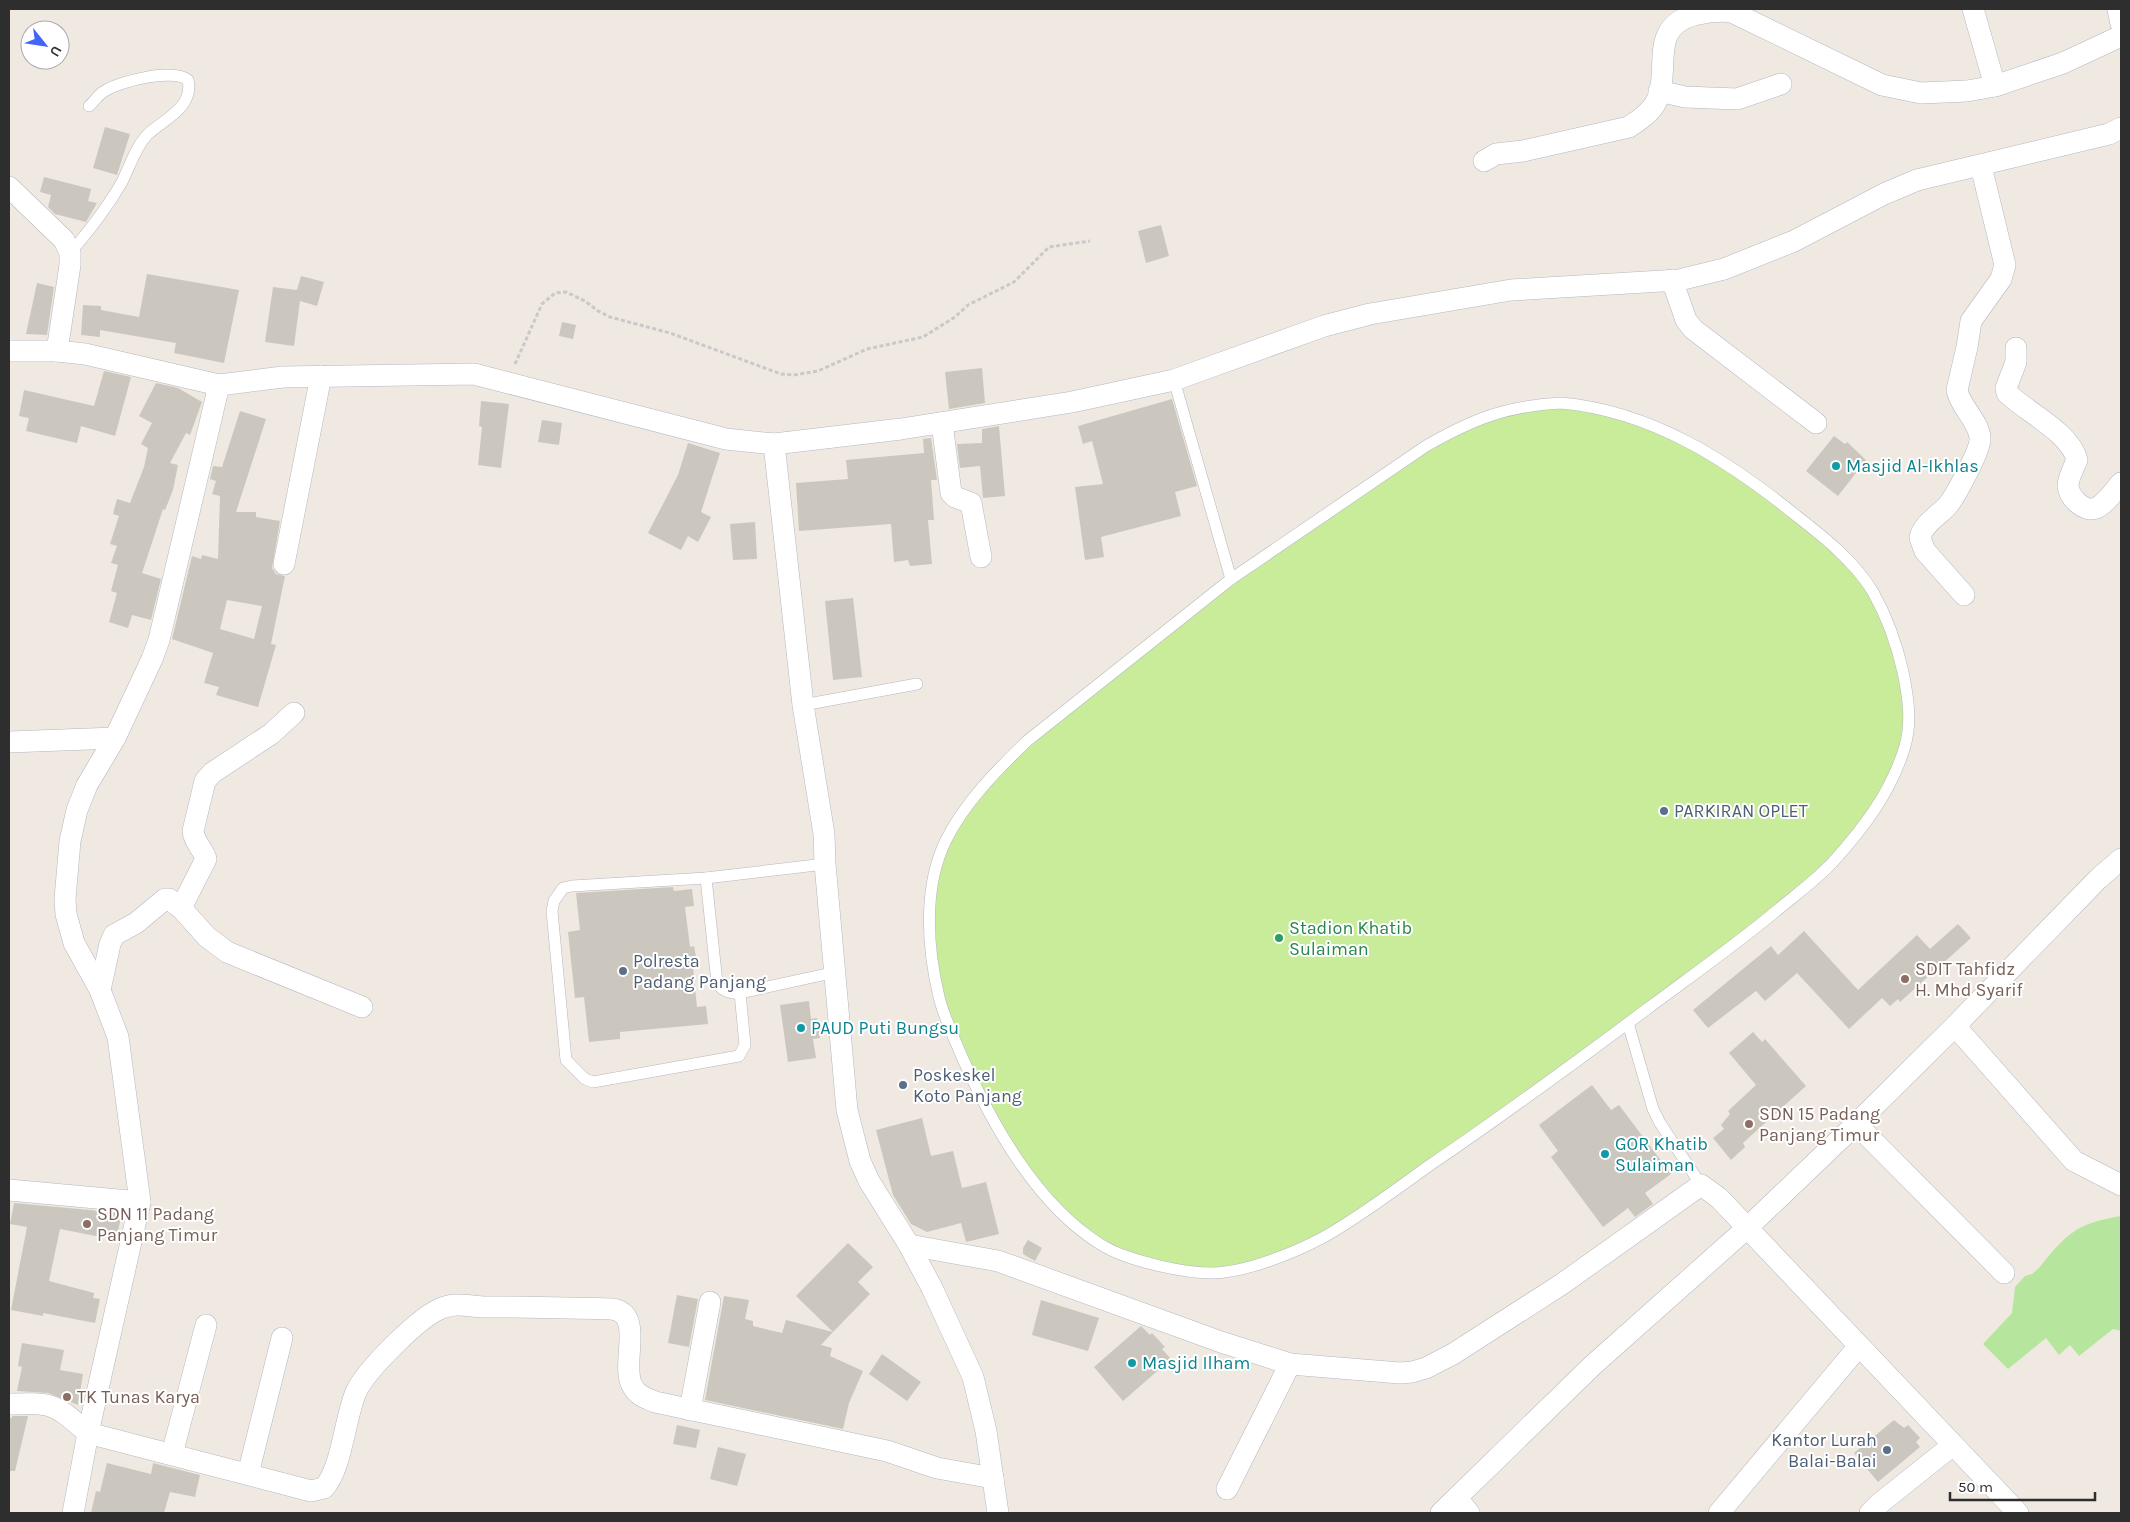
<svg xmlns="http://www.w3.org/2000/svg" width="2130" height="1522" font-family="Karla,sans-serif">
  <rect width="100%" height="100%" fill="#efe9e1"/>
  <path fill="#b6e59e" d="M2121,1216V1331L2113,1329L2079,1356L2070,1345L2059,1355L2046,1338L2008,1369L1983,1344L2012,1313L2015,1287L2025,1276L2032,1274L2038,1269C2067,1234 2074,1224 2121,1216Z"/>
  <path fill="#c9ec9a" d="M1561,406L1641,423L1729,469L1821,538L1870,593L1890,635L1902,679L1906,728L1886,787L1830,862L1755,925L1497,1116L1344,1222L1296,1246L1231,1268L1191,1269L1113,1248L1077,1225L1026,1167L977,1084L941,995L932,932L939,865L948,842L981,794L1029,743L1232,581L1427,449L1484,419Z"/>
  <g fill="#cbc7bf" fill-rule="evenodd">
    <path d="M105,127L130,134L117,175L93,168Z"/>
    <path d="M44,177L91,189L88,201L97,203L86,222L55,214L48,207L51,195L40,192Z"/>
    <path d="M1161,225L1169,256L1146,263L1138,231Z"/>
    <path d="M147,274L239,290L224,363L174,353L176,343L100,330V337L81,335L83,305L101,306V310L139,317Z"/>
    <path d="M301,276L324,282L317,306L300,301L294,346L265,342L273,287L297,290Z"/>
    <path d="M37,283L54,287L47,335L26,334Z"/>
    <path d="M562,322L576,325L573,339L559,336Z"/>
    <path d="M982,368L985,403L949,409L945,372Z"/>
    <path d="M104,371L131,377L115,436L81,426L77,443L26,431L29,418L19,416L24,390L94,406Z"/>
    <path d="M156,383L178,388L202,402L190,435L186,433L170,463L178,465L173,490L165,510L163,509L142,573L161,579L151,620L132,615L128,628L109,622L117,593L111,591L118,565L111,563L117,546L110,544L119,516L113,514L117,499L130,503L144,467L148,448L141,444L152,423L139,416Z"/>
    <path d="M1172,399L1197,486L1175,492L1181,516L1101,537L1104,557L1085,560L1075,487L1103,484L1092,441L1083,444L1078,426Z"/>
    <path d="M481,401L509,404L501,468L478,465L482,427L479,426Z"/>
    <path d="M240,411L266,419L236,512H256V517L280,521L272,568L276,574L285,576L271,644L276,645L258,707L216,695L219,687L204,683L213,653L172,639L192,556L201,559L202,555L218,559L220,496L212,494L216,481L210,479L213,466L222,467ZM227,600L262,606L254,639L220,629Z"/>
    <path d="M542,420L562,423L559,445L538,442Z"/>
    <path d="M999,426L1005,496L983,498L980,466L960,468L957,444L982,443V429Z"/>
    <path d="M1834,436L1845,444L1847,442L1866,460L1838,496L1806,471Z"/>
    <path d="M931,438L937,480H931L934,520H928L932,564L910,566L908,560L894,562L891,524L799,531L796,483L848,479L846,460L924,453L923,439Z"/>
    <path d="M688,443L720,453L701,512L711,517L698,542L688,536L681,550L648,533L678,475Z"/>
    <path d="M755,522L757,559L733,560L730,524Z"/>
    <path d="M853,598L862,677L833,680L825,601Z"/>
    <path d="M673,887L674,891L692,889L694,906L685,907L690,947L694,946L698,967H693L697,1007L706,1006L708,1024L620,1032V1039L589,1042L584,997L575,998L568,932L580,930L576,893Z"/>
    <path d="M1958,924L1971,938L1900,1002L1898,999L1890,1006L1882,998L1849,1029L1797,973L1765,1001L1756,991L1708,1028L1693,1010L1771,946L1778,955L1804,931L1858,990L1917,935L1930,949Z"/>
    <path d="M809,1001L811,1019L817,1018L820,1038L813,1039L816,1058L788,1062L780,1005Z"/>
    <path d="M1753,1032L1762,1042L1765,1039L1806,1086L1743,1143L1745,1147L1731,1160L1713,1138L1724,1129L1721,1125L1730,1114L1728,1111L1756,1085L1729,1053Z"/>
    <path d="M1592,1085L1611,1110L1619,1105L1671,1174L1645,1193L1653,1204L1635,1217L1628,1208L1603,1227L1551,1157L1558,1151L1539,1125Z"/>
    <path d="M922,1118L931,1156L953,1151L962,1188L986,1182L999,1234L966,1242L961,1223L927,1232L911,1224L893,1195L876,1130Z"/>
    <path d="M14,1203L122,1213L116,1240L60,1229L49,1281L94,1293L93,1298L100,1299L95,1323L43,1313V1316L11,1310L27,1227L10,1224Z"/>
    <path d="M1028,1240L1042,1248L1035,1261L1023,1254V1248Z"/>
    <path d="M848,1243L873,1267L858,1282L870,1294L833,1332L796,1296Z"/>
    <path d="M677,1295L698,1299L689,1347L668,1343Z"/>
    <path d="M724,1296L749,1300L745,1319L753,1321V1326L782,1333L786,1320L833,1332L821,1345L832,1348L830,1356L863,1371L849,1403L843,1429L705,1400Z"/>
    <path d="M1041,1300L1099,1318L1088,1351L1032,1335Z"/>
    <path d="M1141,1326L1150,1335L1152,1333L1165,1347L1162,1349L1171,1359L1123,1401L1094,1367Z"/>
    <path d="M22,1343L64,1350L60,1370L83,1374L78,1405L48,1393L17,1391L22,1367L18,1366Z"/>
    <path d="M882,1354L921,1382L907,1401L869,1374Z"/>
    <path d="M12,1416H28L15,1471H9V1418H12Z"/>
    <path d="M1894,1420L1904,1428L1908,1425L1920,1438L1916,1442L1920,1447L1878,1482L1854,1453Z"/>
    <path d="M677,1425L700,1430L696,1448L673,1444Z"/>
    <path d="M718,1447L746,1454L737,1486L710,1479Z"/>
    <path d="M107,1463L151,1474L153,1463L200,1475L195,1497L170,1492L164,1513H91L96,1491L100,1492Z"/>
  </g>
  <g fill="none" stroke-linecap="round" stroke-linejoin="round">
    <g stroke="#b4b7c1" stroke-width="12">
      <g id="lane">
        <path d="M70,253C90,230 107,208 122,182C130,166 135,148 147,135C164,119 194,108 188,80C173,68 119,81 103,92C98,95 94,102 89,106"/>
        <path d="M1174,380L1231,579"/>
        <path d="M1561,403C1652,411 1729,461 1798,517C1825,538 1855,562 1873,592C1887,617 1897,645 1903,672C1908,696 1912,722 1905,746C1892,791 1863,829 1832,863C1815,881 1794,896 1775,912C1734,946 1690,977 1647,1009C1576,1062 1504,1115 1430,1165C1395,1190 1361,1216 1324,1237C1294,1253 1247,1272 1213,1273C1195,1273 1177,1270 1160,1266C1140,1261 1117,1255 1100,1244C1036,1204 992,1124 962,1057C954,1037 944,1018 939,997C927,947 923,887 946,840C965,802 997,770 1027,741L1231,579L1426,446C1473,419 1506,406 1561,403Z"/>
        <path d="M803,705L917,684"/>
        <path d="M706,878L717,983C723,992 730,994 740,993L836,972"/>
        <path d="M740,993L745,1045L739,1056L593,1082L585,1079L566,1060L552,911L554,901L563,888L572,886L706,878L825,864"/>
        <path d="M1628,1023L1653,1109L1660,1123L1701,1185"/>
      </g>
    </g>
    <g stroke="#b4b7c1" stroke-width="22">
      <g id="street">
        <path d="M1973,9L1995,86"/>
        <path d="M2118,9L2121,24"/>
        <path d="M1659,91L1685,97L1737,99L1781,84"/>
        <path d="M1484,161L1496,154L1523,151L1629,127C1638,121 1649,114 1655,104C1673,73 1646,28 1694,15C1707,12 1719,10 1732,12L1882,85L1921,93L1967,91L1995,86L2063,63L2121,36"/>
        <path d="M9,187L64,240L70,253V265L57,351"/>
        <path d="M1672,280L1686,320L1693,329L1816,423"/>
        <path d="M2016,348V362L2006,388L2007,393C2026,412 2070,432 2077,460C2074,467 2068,478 2068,486C2069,497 2084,513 2096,508C2106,504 2114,491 2121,483"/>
        <path d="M9,351H57L85,354L219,385L283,377L474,374L726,439L774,444L901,429L1072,402L1174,380L1324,326L1370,314L1511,290L1679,280L1724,269L1794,241L1884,194L1917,180L2109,134L2121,128"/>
        <path d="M942,423L951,493L955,497L971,503L981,557"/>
        <path d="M774,444L803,705L824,834L825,864L847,1110L860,1161L869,1181L909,1245L932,1288L973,1377L986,1431L998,1513"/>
        <path d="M284,564L321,376"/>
        <path d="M1964,595L1925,551L1920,538C1922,524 1940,515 1949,504C1956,494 1981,450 1980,438C1979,421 1960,407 1957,390L1967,347L1971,321L2001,279L2005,265L1981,166"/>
        <path d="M9,742L115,738"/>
        <path d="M181,908L206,859C203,848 194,843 193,831L205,781L212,773L271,734L294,713"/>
        <path d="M100,990L110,944L114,935L136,923L165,899H169L181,908L207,937L227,952L362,1007"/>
        <path d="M1955,1026L2074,1161L2121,1185"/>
        <path d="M1856,1124L2004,1273"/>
        <path d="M9,1190L140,1202"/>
        <path d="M909,1245L998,1261L1221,1342L1290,1364L1400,1373L1412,1372L1426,1368L1453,1354L1562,1284L1701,1185L1719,1198L2018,1513"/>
        <path d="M9,1404C55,1403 53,1403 88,1433L311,1491L324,1488C342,1468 345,1417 356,1392C366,1370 420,1316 442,1308C457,1302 471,1307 487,1307C528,1307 570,1308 612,1309C646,1314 619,1366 633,1387C638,1396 646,1398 655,1402L887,1451L937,1468L993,1478"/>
        <path d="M690,1410L710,1302"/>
        <path d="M172,1454L206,1325"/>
        <path d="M248,1474L282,1338"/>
        <path d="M1227,1489L1290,1364"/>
        <path d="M1457,1498L1469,1513"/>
        <path d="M73,1513L88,1433L140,1202L118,1037L100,990L74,943L66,914L65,899L70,841L77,810L87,785L115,738L152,659L159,640L219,385"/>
        <path d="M1441,1513L1593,1365L1747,1228L1856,1124L1955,1026L2098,879L2121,859"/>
        <path d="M1719,1513L1859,1346"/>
        <path d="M1870,1513L1879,1504L1953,1445"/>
      </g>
    </g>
    <path stroke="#c9c9c9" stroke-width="3" stroke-dasharray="4 2.5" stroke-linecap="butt" d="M515,364L542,304L555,293L566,292L585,301L598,311L610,317L670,333L781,374L794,375L818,371L867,349L923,337L955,317L968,305L1014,282L1049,247L1090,241"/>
    <use href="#lane" stroke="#fff" stroke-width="11"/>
    <use href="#street" stroke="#fff" stroke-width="21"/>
  </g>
  <g fill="#0f9aa8" stroke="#fff" stroke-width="2">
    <circle cx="1836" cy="466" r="5"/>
    <circle cx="801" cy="1028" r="5"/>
    <circle cx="1605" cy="1154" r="5"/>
    <circle cx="1132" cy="1363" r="5"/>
  </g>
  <g fill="#5c6f8a" stroke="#fff" stroke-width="2">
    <circle cx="1664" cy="811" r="5"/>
    <circle cx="623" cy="971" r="5"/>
    <circle cx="903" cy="1085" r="5"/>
    <circle cx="1887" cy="1450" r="5"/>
  </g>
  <circle fill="#2e9e5b" stroke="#fff" stroke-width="2" cx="1279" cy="938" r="5"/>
  <g fill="#8d6e63" stroke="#fff" stroke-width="2">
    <circle cx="1905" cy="979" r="5"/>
    <circle cx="1749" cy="1124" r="5"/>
    <circle cx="87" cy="1224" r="5"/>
    <circle cx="67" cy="1397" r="5"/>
  </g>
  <g text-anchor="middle" stroke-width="4" stroke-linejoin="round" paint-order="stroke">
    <g font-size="18" fill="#0d838f" stroke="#fff" text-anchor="start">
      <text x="1846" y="472">Masjid Al-Ikhlas</text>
      <text x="811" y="1034">PAUD Puti Bungsu</text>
      <text x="1615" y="1150">GOR Khatib<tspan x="1615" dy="21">Sulaiman</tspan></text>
      <text x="1142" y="1369">Masjid Ilham</text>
    </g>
    <g font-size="18" fill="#4e5e75" stroke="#fff" text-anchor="start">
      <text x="1674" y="817">PARKIRAN OPLET</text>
      <text x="633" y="967">Polresta<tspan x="633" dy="21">Padang Panjang</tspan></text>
      <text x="913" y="1081">Poskeskel<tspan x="913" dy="21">Koto Panjang</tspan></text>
      <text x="1877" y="1446" text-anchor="end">Kantor Lurah<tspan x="1877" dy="21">Balai-Balai</tspan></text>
    </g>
    <g font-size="18" fill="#27864d" stroke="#fff" text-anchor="start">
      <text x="1289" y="934">Stadion Khatib<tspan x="1289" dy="21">Sulaiman</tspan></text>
    </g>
    <g font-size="18" fill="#785e54" stroke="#fff" text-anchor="start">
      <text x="1915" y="975">SDIT Tahfidz<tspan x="1915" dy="21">H. Mhd Syarif</tspan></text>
      <text x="1759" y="1120">SDN 15 Padang<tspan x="1759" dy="21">Panjang Timur</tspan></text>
      <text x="97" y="1220">SDN 11 Padang<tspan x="97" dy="21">Panjang Timur</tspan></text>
      <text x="77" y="1403">TK Tunas Karya</text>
    </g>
  </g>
  <rect width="2130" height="1522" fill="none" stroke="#2e2e2e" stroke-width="20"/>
  <g transform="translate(45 45) rotate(120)"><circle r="24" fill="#ffffff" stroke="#ababab"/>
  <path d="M0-4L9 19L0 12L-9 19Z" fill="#4264fb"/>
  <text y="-8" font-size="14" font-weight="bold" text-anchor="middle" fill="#2e2e2e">U</text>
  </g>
  <path d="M1950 1492v8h145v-8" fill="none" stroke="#2e2e2e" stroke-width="2.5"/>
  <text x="1958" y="1492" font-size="15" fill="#2e2e2e" stroke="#ffffff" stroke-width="4" paint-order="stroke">50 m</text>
</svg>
